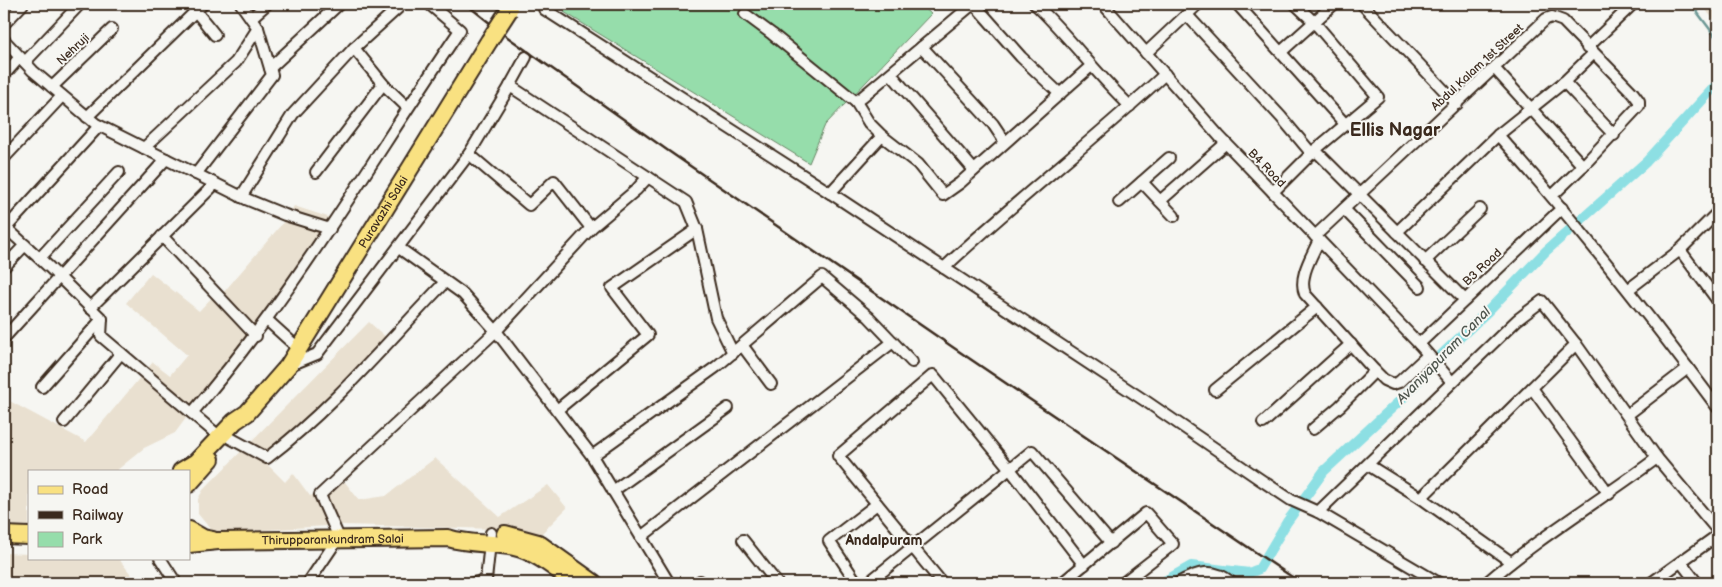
<svg xmlns="http://www.w3.org/2000/svg" width="1722" height="587" font-family="'Balsamiq Sans',sans-serif">
  <rect width="100%" height="100%" fill="#f6f6f2"/>
  <filter id="ink" filterUnits="userSpaceOnUse"><feTurbulence type="fractalNoise" baseFrequency=".02" numOctaves="2"/><feDisplacementMap in="SourceGraphic" scale="10" xChannelSelector="R" yChannelSelector="G"/><feConvolveMatrix kernelMatrix="1 2 1 2 8 2 1 2 1" color-interpolation-filters="sRGB"/></filter>
  <g filter="url(#ink)">
    <g fill="#e9e0d0">
      <path d="M1701,4H1718V25Z"/>
      <path d="M294,206L331,218L336,215L175,433L144,448L116,471H29V530H4V398L86,442L153,362L170,375L187,355L126,303L151,273L199,311L219,290L223,293L287,218Z"/>
      <path d="M369,322L389,340L265,462L285,482L293,473L310,496L345,482L359,500L386,496L435,458L500,517L548,485L567,508L541,534L500,529L342,525L218,533L212,531L198,514V499L203,490Z"/>
      <path d="M4,553L29,554V558H118L138,583H4Z"/>
    </g>
    <path fill="#96ddab" stroke="#688464" d="M568,4H920L931,14L825,125L809,163L564,12Z"/>
    <g fill="none" stroke-linecap="round" stroke-linejoin="round">
      <path stroke="#6c9794" stroke-width="2.5" d="M1691,4L1718,40"/>
      <path stroke="#8ddfe3" stroke-width="10" d="M1161,583L1191,566L1249,573L1259,569L1287,522L1324,471L1406,395L1438,358L1488,311L1546,251L1646,162L1718,83"/>
      <g stroke="#3b2a1e" stroke-width="14">
        <g id="minor">
          <path d="M190,4L215,35"/>
          <path d="M547,4L544,9L835,196L1147,402L1258,478L1291,500L1318,512L1439,583"/>
          <path d="M974,4L1021,57L1060,94"/>
          <path d="M1035,4C1069,36 1096,74 1130,106"/>
          <path d="M1103,4L1220,137L1419,344L1452,382"/>
          <path d="M1237,4L1346,125"/>
          <path d="M1362,4L1457,104"/>
          <path d="M745,14L772,34L856,102L973,4"/>
          <path d="M1187,15L1281,117L1312,154"/>
          <path d="M251,18L267,4"/>
          <path d="M4,24L23,4"/>
          <path d="M4,40L33,71L96,124L246,199L285,215L330,229"/>
          <path d="M922,47L993,124L1005,142"/>
          <path d="M354,48L383,84L407,107"/>
          <path d="M1587,48L1633,4"/>
          <path d="M1282,51L1334,4"/>
          <path d="M1146,53L1198,4"/>
          <path d="M25,62L80,4"/>
          <path d="M270,68L339,4"/>
          <path d="M1495,69L1583,166"/>
          <path d="M891,74L974,170"/>
          <path d="M4,75L20,57"/>
          <path d="M1564,82L1614,135"/>
          <path d="M510,86L526,57"/>
          <path d="M52,87L112,29"/>
          <path d="M856,102L869,123L882,136L918,164L943,195L960,183L1091,66"/>
          <path d="M87,117L203,4"/>
          <path d="M1498,135C1577,223 1648,314 1718,408"/>
          <path d="M144,148L236,62L258,28"/>
          <path d="M1315,150L1465,300"/>
          <path d="M4,158L62,96"/>
          <path d="M316,172L383,84"/>
          <path d="M196,174L272,75L258,28L241,4"/>
          <path d="M648,177L686,202L697,229L716,318L733,353"/>
          <path d="M1142,182L1174,216"/>
          <path d="M1273,192L1315,150L1378,97L1315,23L1295,4"/>
          <path d="M830,193L882,136"/>
          <path d="M241,197L293,114L354,48L398,8"/>
          <path d="M1160,201L1226,143"/>
          <path d="M1119,202L1169,158"/>
          <path d="M1344,209L1420,287"/>
          <path d="M4,226L49,267L102,319L101,336L220,437"/>
          <path d="M6,228L99,126"/>
          <path d="M1397,232L1498,135L1564,82L1593,54"/>
          <path d="M162,236L256,336"/>
          <path d="M1315,236L1546,19L1552,17L1563,21L1633,93L1639,101V106L1583,166L1552,196"/>
          <path d="M1319,240C1312,256 1298,277 1305,294L1375,371L1384,380L1393,384L1399,382L1428,355"/>
          <path d="M399,248L463,294L496,331L592,456L669,583"/>
          <path d="M1680,250L1718,301"/>
          <path d="M40,258L119,172"/>
          <path d="M1425,261L1480,209"/>
          <path d="M4,267L25,245"/>
          <path d="M944,268C1015,201 1093,141 1165,74"/>
          <path d="M1629,289L1680,250L1718,212"/>
          <path d="M90,308L215,184"/>
          <path d="M267,320L299,349"/>
          <path d="M4,338L166,159"/>
          <path d="M1419,344L1562,208"/>
          <path d="M742,345L771,384"/>
          <path d="M288,366L317,354L469,154L529,205L554,181L591,228"/>
          <path d="M42,387L102,319"/>
          <path d="M1532,388L1609,494"/>
          <path d="M1215,390L1317,307"/>
          <path d="M557,410L648,335L612,288L697,229"/>
          <path d="M192,413C294,295 372,159 460,30L429,4"/>
          <path d="M1627,415L1688,368"/>
          <path d="M64,422L121,353"/>
          <path d="M1263,423L1351,344"/>
          <path d="M1313,429L1340,406L1375,371"/>
          <path d="M230,438L267,458C333,408 388,341 445,282"/>
          <path d="M592,456L716,367L822,277L869,317L912,362"/>
          <path d="M1368,465L1421,498L1511,562"/>
          <path d="M613,491L728,408"/>
          <path d="M1421,498L1576,344"/>
          <path d="M1318,512L1517,320L1542,301L1576,344L1657,458L1718,531"/>
          <path d="M641,537L893,342"/>
          <path d="M340,540L320,495L496,331L591,228L636,190L648,177L510,86L469,154"/>
          <path d="M743,540L777,583"/>
          <path d="M160,558L176,583"/>
          <path d="M1681,562L1697,583"/>
          <path d="M310,583V580L337,540"/>
          <path d="M473,583L486,580L491,533"/>
          <path d="M698,583L700,581L702,583"/>
          <path d="M857,583L829,541L877,504"/>
          <path d="M868,583L1032,451L1111,543"/>
          <path d="M942,583L838,456L933,375L1010,469L1084,565"/>
          <path d="M1062,583L1146,513L1173,544L1123,583"/>
          <path d="M1178,583C1197,572 1213,567 1232,583"/>
          <path d="M1486,583C1539,537 1601,500 1657,458"/>
          <path d="M1651,583L1718,535"/>
        </g>
      </g>
      <g stroke="#3b2a1e" stroke-width="20">
        <g id="primary">
          <path id="s1" d="M181,471L196,462L235,421L247,413L288,366L489,41"/>
          <path d="M189,484L211,459"/>
          <path d="M189,530L203,538L213,540"/>
          <path d="M505,534L538,543L594,583"/>
          <path d="M4,535L29,536"/>
          <path id="s2" d="M189,544L218,541L448,538C470,545 492,542 514,547C537,552 557,570 575,583"/>
        </g>
      </g>
      <use href="#minor" stroke="#f6f6f2" stroke-width="10"/>
      <use href="#primary" stroke="#f9e181" stroke-width="16"/>
      <path stroke="#3b2a1e" stroke-width="2.5" d="M466,4L506,36L667,150L954,348L1301,583"/>
      <g stroke="#3b2a1e" stroke-width="20" stroke-linecap="butt">
        <path id="primary-bridge" d="M489,41L509,10"/>
      </g>
      <use href="#primary-bridge" stroke="#f9e181" stroke-width="16"/>
    </g>
  </g>
  <g text-anchor="middle" stroke-width="4" stroke-linejoin="round" paint-order="stroke">
    <g font-size="12" fill="#3b2a1e" stroke="#f6f6f2">
      <text transform="translate(73 49) rotate(-43)" y="4">Nehruji</text>
      <text transform="translate(1477 67) rotate(-43)" y="4">Abdul Kalam 1st Street</text>
      <text transform="translate(1267 168) rotate(46)" y="4">B4 Road</text>
      <text dy="4" stroke="none"><textPath href="#s1" startOffset="332">Puravazhi Salai</textPath></text>
      <text transform="translate(1482 267) rotate(-43)" y="4">B3 Road</text>
      <text dy="4" stroke="none"><textPath href="#s2" startOffset="144">Thirupparankundram Salai</textPath></text>
    </g>
    <g font-size="14" font-style="italic" fill="#50574f" stroke="#f6f6f2">
      <text transform="translate(1443 355) rotate(-46)" y="5">Avaniyapuram Canal</text>
    </g>
    <g font-size="14" font-weight="bold" fill="#3b2a1e" stroke="#f6f6f2">
      <text x="884" y="545">Andalpuram</text>
    </g>
    <g font-size="18" font-weight="bold" fill="#3b2a1e" stroke="#f6f6f2">
      <text x="1395" y="136">Ellis Nagar</text>
    </g>
  </g>
  <rect width="1722" height="587" fill="none" stroke="#f6f6f2" stroke-width="20"/>
  <rect x="10" y="10" width="1702" height="567" fill="none" stroke="#3b2a1e" stroke-width="2" filter="url(#ink)"/>
  <rect x="28" y="470" width="162" height="90" fill="#f6f6f2" stroke="#aba49d"/>
  <rect x="38" y="486" width="25" height="8" fill="#f9e181" stroke="#aba49d"/>
  <text x="72" y="494" font-size="15" fill="#3b2a1e">Road</text>
  <rect x="38" y="511" width="25" height="8" fill="#3b2a1e" stroke="#aba49d"/>
  <text x="72" y="520" font-size="15" fill="#3b2a1e">Railway</text>
  <rect x="38" y="532" width="25" height="15" fill="#96ddab" stroke="#aba49d"/>
  <text x="72" y="544" font-size="15" fill="#3b2a1e">Park</text>
</svg>
